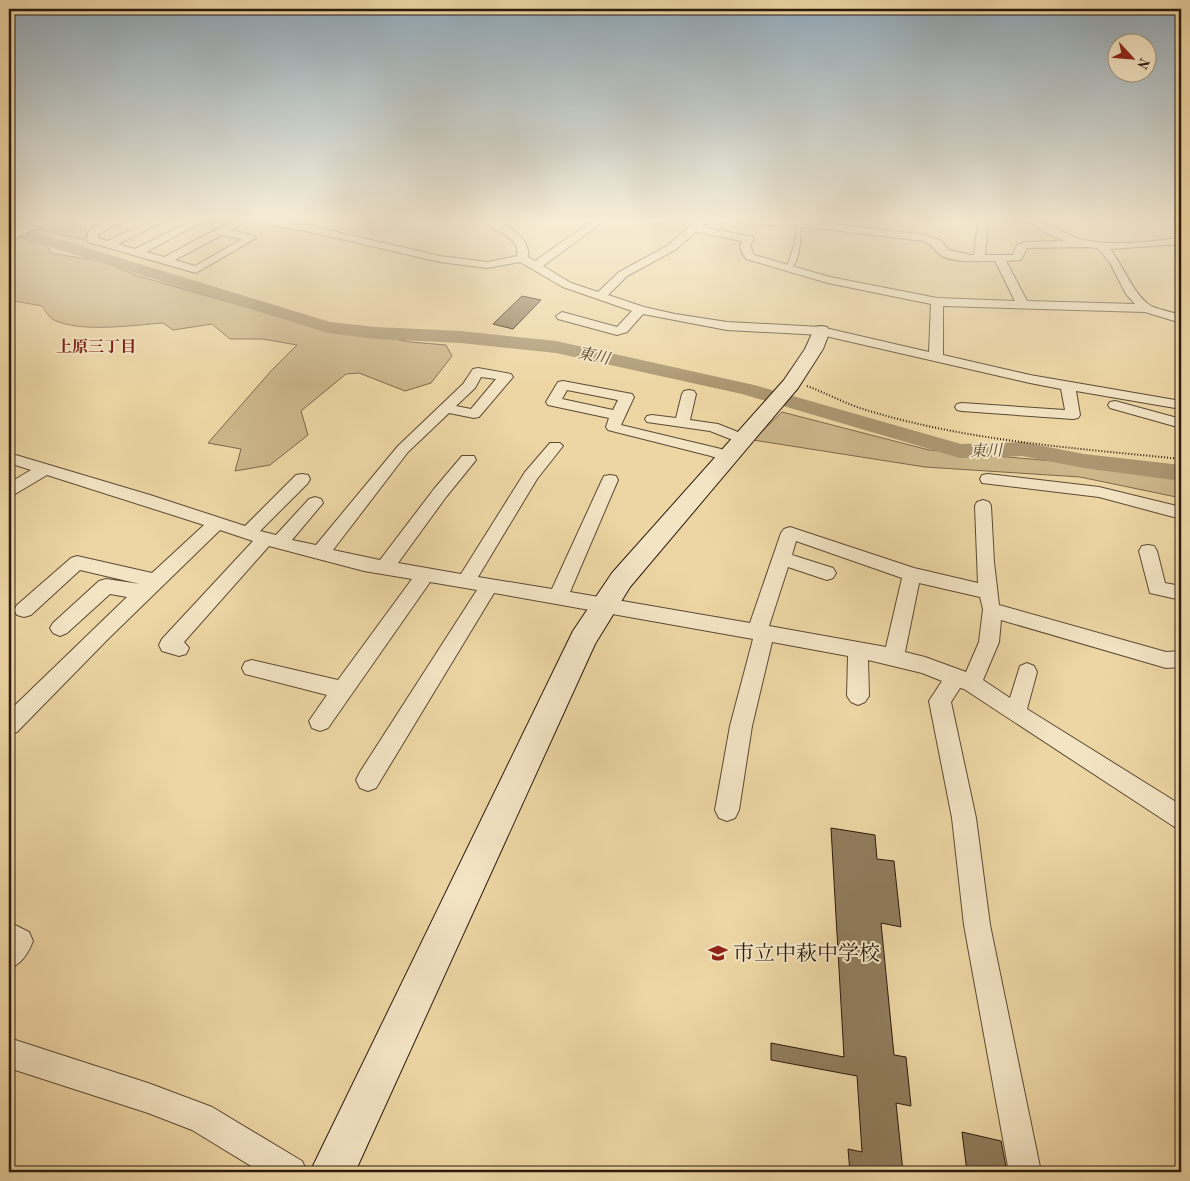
<svg xmlns="http://www.w3.org/2000/svg" width="1190" height="1181" font-family="'Old Standard TT','Noto Serif JP',serif">
  <rect width="100%" height="100%" fill="#edd6a4"/>
  <filter id="stains"><feTurbulence type="fractalNoise" baseFrequency=".004" numOctaves="4"/><feColorMatrix values="0 0 0 0 .2 0 0 0 0 .09 0 0 0 0 .02 0 0 0 .5 -.17"/></filter>
  <radialGradient id="worn" r=".72"><stop offset=".6" stop-color="#630" stop-opacity="0"/><stop offset="1" stop-color="#630" stop-opacity=".3"/></radialGradient>
  <g fill="#ccb68a" stroke="#7c684c">
    <path d="M51,221L68,222L84,227L87,233L84,240L31,228Z"/>
    <path d="M9,232L29,241L47,243L50,253L101,261L138,276L299,322L411,342L446,345L452,356L431,383L405,391L359,373L346,374L301,411L308,435L270,465L235,471L241,449L208,443L271,371L297,345L263,339H230L212,324L173,330L163,323C135,325 80,333 54,320C49,318 45,310 42,306L9,300Z"/>
    <path d="M782,412L929,450L1121,467L1181,476V498L1080,477L925,467L753,440Z"/>
  </g>
  <g fill="none" stroke-linecap="round" stroke-linejoin="round">
    <path fill="#ab9671" fill-rule="evenodd" d="M9,224L330,322L376,327L461,331L556,341L754,385L961,444L1022,442L1084,454L1181,465V481L1084,468L1022,456L960,458L742,394L556,353L461,343L376,339L328,333L9,234Z"/>
  </g>
  <g fill="#907c5c" stroke="#2b1b0e">
    <path d="M522,296L541,300L513,329L493,324Z"/>
    <path d="M831,828L875,835L877,859L894,861L901,927L881,923L894,1055L906,1057L911,1106L896,1103L903,1172H850L848,1149L862,1152L857,1076L771,1060V1043L844,1057Z"/>
    <path d="M962,1132L1001,1141L1007,1172H967Z"/>
  </g>
  <g fill="none" stroke-linecap="round" stroke-linejoin="round">
    <g stroke="#5c4a34" stroke-width="2">
      <path id="lane" d="M799,223L801,224C801,237 800,263 789,271L786,269L795,243L797,224Z"/>
    </g>
    <g stroke="#5c4a34" stroke-width="2">
      <g id="street">
        <path d="M111,221H125L98,234V238L107,241L152,221H165L118,244L135,249L191,221H204L146,252L164,257L233,221H245L231,230L255,236L256,238L196,273L88,242L87,240L89,230ZM222,235L242,239L195,266L175,260Z"/>
        <path d="M258,221H281L311,226L440,256L487,262L517,256C521,237 494,232 485,221C489,221 494,220 497,221C511,226 531,241 528,257L535,261L592,221H604L543,266L571,283L598,292L619,272L667,246L696,221H707L702,227L753,237L754,239L750,245L754,255L830,277L937,298L1015,301L995,261C980,261 955,263 942,256C934,251 934,245 923,241L807,227L744,224L739,221H807L925,235L940,240L949,250L971,255H974L978,221H988L985,255H1013L1017,245L1025,242L1065,241L1048,234L1028,221C1048,221 1065,236 1085,240C1116,247 1150,241 1181,238V244L1110,249C1123,265 1134,296 1151,306C1160,310 1172,312 1181,315V323L1145,312L943,306V355L1030,375L1181,401V409L1076,391L1080,415L1078,418L1073,419L962,411L957,410L955,407L957,404L962,403L1065,410L1061,389L1030,383L821,335L727,330L643,314L627,332L617,335L558,319L556,316L562,312L617,327L632,311L563,287L520,262L487,268L440,262L311,232L263,224ZM696,232L742,241L740,245L742,253L746,259L828,283L931,304L929,352L821,327L727,322L675,314L644,307L608,295L627,276L675,250ZM1087,247L1098,248L1110,263L1126,294L1135,304L1027,301L1006,261L1021,260L1027,248Z"/>
        <path d="M478,368L511,374L513,377L479,417L474,418L449,413L408,452L333,550L380,560L434,489L462,456H474L476,460L446,497L398,563L461,574L525,472L550,443H560L563,446L537,479L478,577L552,589L602,480L604,476L610,475L616,476L618,480L570,592L750,623L781,533L784,529L790,527L914,568L978,583L975,506L977,502L983,500L989,502L991,506L994,562L999,605L1166,652L1181,651V667L1166,668L1001,620L999,642L983,680L1010,698L1020,666L1027,663L1034,666L1037,672L1027,709L1181,805V830L1173,826L964,689L960,688L951,702L976,818L990,925L1041,1172H1009L964,925L952,818L929,701L942,681L922,673L868,660L869,696L865,702L858,705L851,702L847,696L848,656L772,642L752,726L739,810L735,818L727,821L719,818L715,810L730,726L753,639L494,593L376,788L368,791L360,788L356,780L360,772L477,590L430,582L328,728L320,731L312,728L309,721L327,695L245,674L242,668L245,662L252,660L338,680L412,579L364,571L269,546L184,642L189,648L186,654L179,656L162,651L159,645L162,639L253,541L220,530L108,639L17,732L9,735V711L127,597L110,594L67,633L60,636L53,633L50,628L53,623L99,581L106,579L140,584L80,570L31,615L24,617L17,615L14,610L17,605L71,558L77,556L152,573L204,525L47,475L15,494L9,495V483L31,470L9,463V453L150,495L245,526L296,475L302,474L308,475L310,479L308,483L260,531L276,535L309,499L315,497L321,499L323,503L292,540L316,545L398,446L463,384L473,369ZM481,377L496,379L471,409L456,406L475,388ZM796,541L902,578L886,647L769,626L788,567L827,580L833,578L836,573L833,568L792,555ZM919,583L980,597L983,609L979,642L966,672L925,657L905,652Z"/>
        <path d="M563,381L632,394L634,397L621,425L721,449L733,454L735,457L733,460L727,462L711,456L608,430L606,427L609,418L548,405L546,402L558,382ZM567,390L618,400L613,410L562,399Z"/>
        <path d="M689,390L694,391L696,394L690,420L718,424L748,436L751,439L748,442H738L710,431L647,422L645,419L647,416L652,415L676,418L682,394L684,391Z"/>
        <path d="M1115,401L1181,419V428L1110,408L1108,405L1110,402Z"/>
        <path d="M988,474L1099,487L1181,507V519L1099,497L982,483L980,479L982,475Z"/>
        <path d="M1148,545L1154,546L1157,551L1165,583L1181,586V600L1150,593L1139,551L1142,546Z"/>
        <path d="M9,922L29,932L33,941C28,954 22,963 9,969Z"/>
        <path d="M9,1038L148,1083L212,1107L302,1161L307,1172H261L192,1130L148,1113L9,1068Z"/>
      </g>
    </g>
    <g stroke="#2b1b0e" stroke-width="2">
      <g id="secondary">
        <path d="M31,221H49L47,224L9,241V231Z"/>
        <path d="M821,326L827,327L830,331L823,349L798,388L630,587L595,644L355,1172H310L573,631L612,573L784,380L805,349L815,327Z"/>
      </g>
    </g>
    <path stroke="#2b1b0e" stroke-width="2" stroke-dasharray="1 2" stroke-linecap="butt" d="M807,386C826,393 844,403 863,409C965,441 1075,448 1181,459"/>
    <use href="#lane" fill="#f3e4c4" fill-rule="evenodd"/>
    <use href="#street" fill="#f3e4c4" fill-rule="evenodd"/>
    <use href="#secondary" fill="#f3e4c4" fill-rule="evenodd"/>
  </g>
  <linearGradient id="sky" x2="0" y2="1"><stop stop-color="#8fa8b8"/><stop offset="0.57" stop-color="#f7edd6"/><stop offset="1" stop-color="#f7edd6" stop-opacity="0"/></linearGradient>
  <rect width="1190" height="386" fill="url(#sky)"/>
  <defs>
    <g id="school-bare" transform="scale(1.5)"><path d="M0-5L7-2L0 1L-7-2ZM-4 1L0 2.5L4 1V4Q0 6-4 4Z" fill="#8f2418" stroke="#f3e4c4" stroke-width="2.5" paint-order="stroke"/></g>
  </defs>
  <g fill-rule="evenodd">
    <use href="#school-bare" x="718" y="953"/>
  </g>
  <g text-anchor="middle" stroke-width="4" stroke-linejoin="round" paint-order="stroke">
    <g font-size="16" font-weight="bold" fill="#7a1f14" stroke="#f3e4c4">
      <text x="96" y="352">上原三丁目</text>
    </g>
    <g font-size="16" font-style="italic" fill="#5e4c36" stroke="#f3e4c4">
      <text transform="translate(594 355) rotate(12)" y="6">東川</text>
      <text transform="translate(986 450) rotate(-2)" y="6">東川</text>
    </g>
    <g font-size="21" fill="#2b1b0e" stroke="#f3e4c4" text-anchor="start">
      <text x="733" y="960">市立中萩中学校</text>
    </g>
  </g>
  <rect width="1190" height="1181" fill="none" stroke="#edd6a4" stroke-width="30"/>
  <rect x="10" y="10" width="1170" height="1161" fill="none" stroke="#2b1b0e" stroke-width="2.5"/>
  <rect x="15" y="15" width="1160" height="1151" fill="none" stroke="#2b1b0e"/>
  <g transform="translate(1132 58) rotate(116)"><circle r="24" fill="#f3e4c4" stroke="#a3947b"/>
  <path d="M0-4L9 19L0 12L-9 19Z" fill="#8f2418"/>
  <text y="-8" font-size="14" font-weight="bold" text-anchor="middle" fill="#2b1b0e">N</text>
  </g>
  <rect width="100%" height="100%" filter="url(#stains)"/>
  <rect width="100%" height="100%" fill="url(#worn)"/>
</svg>
